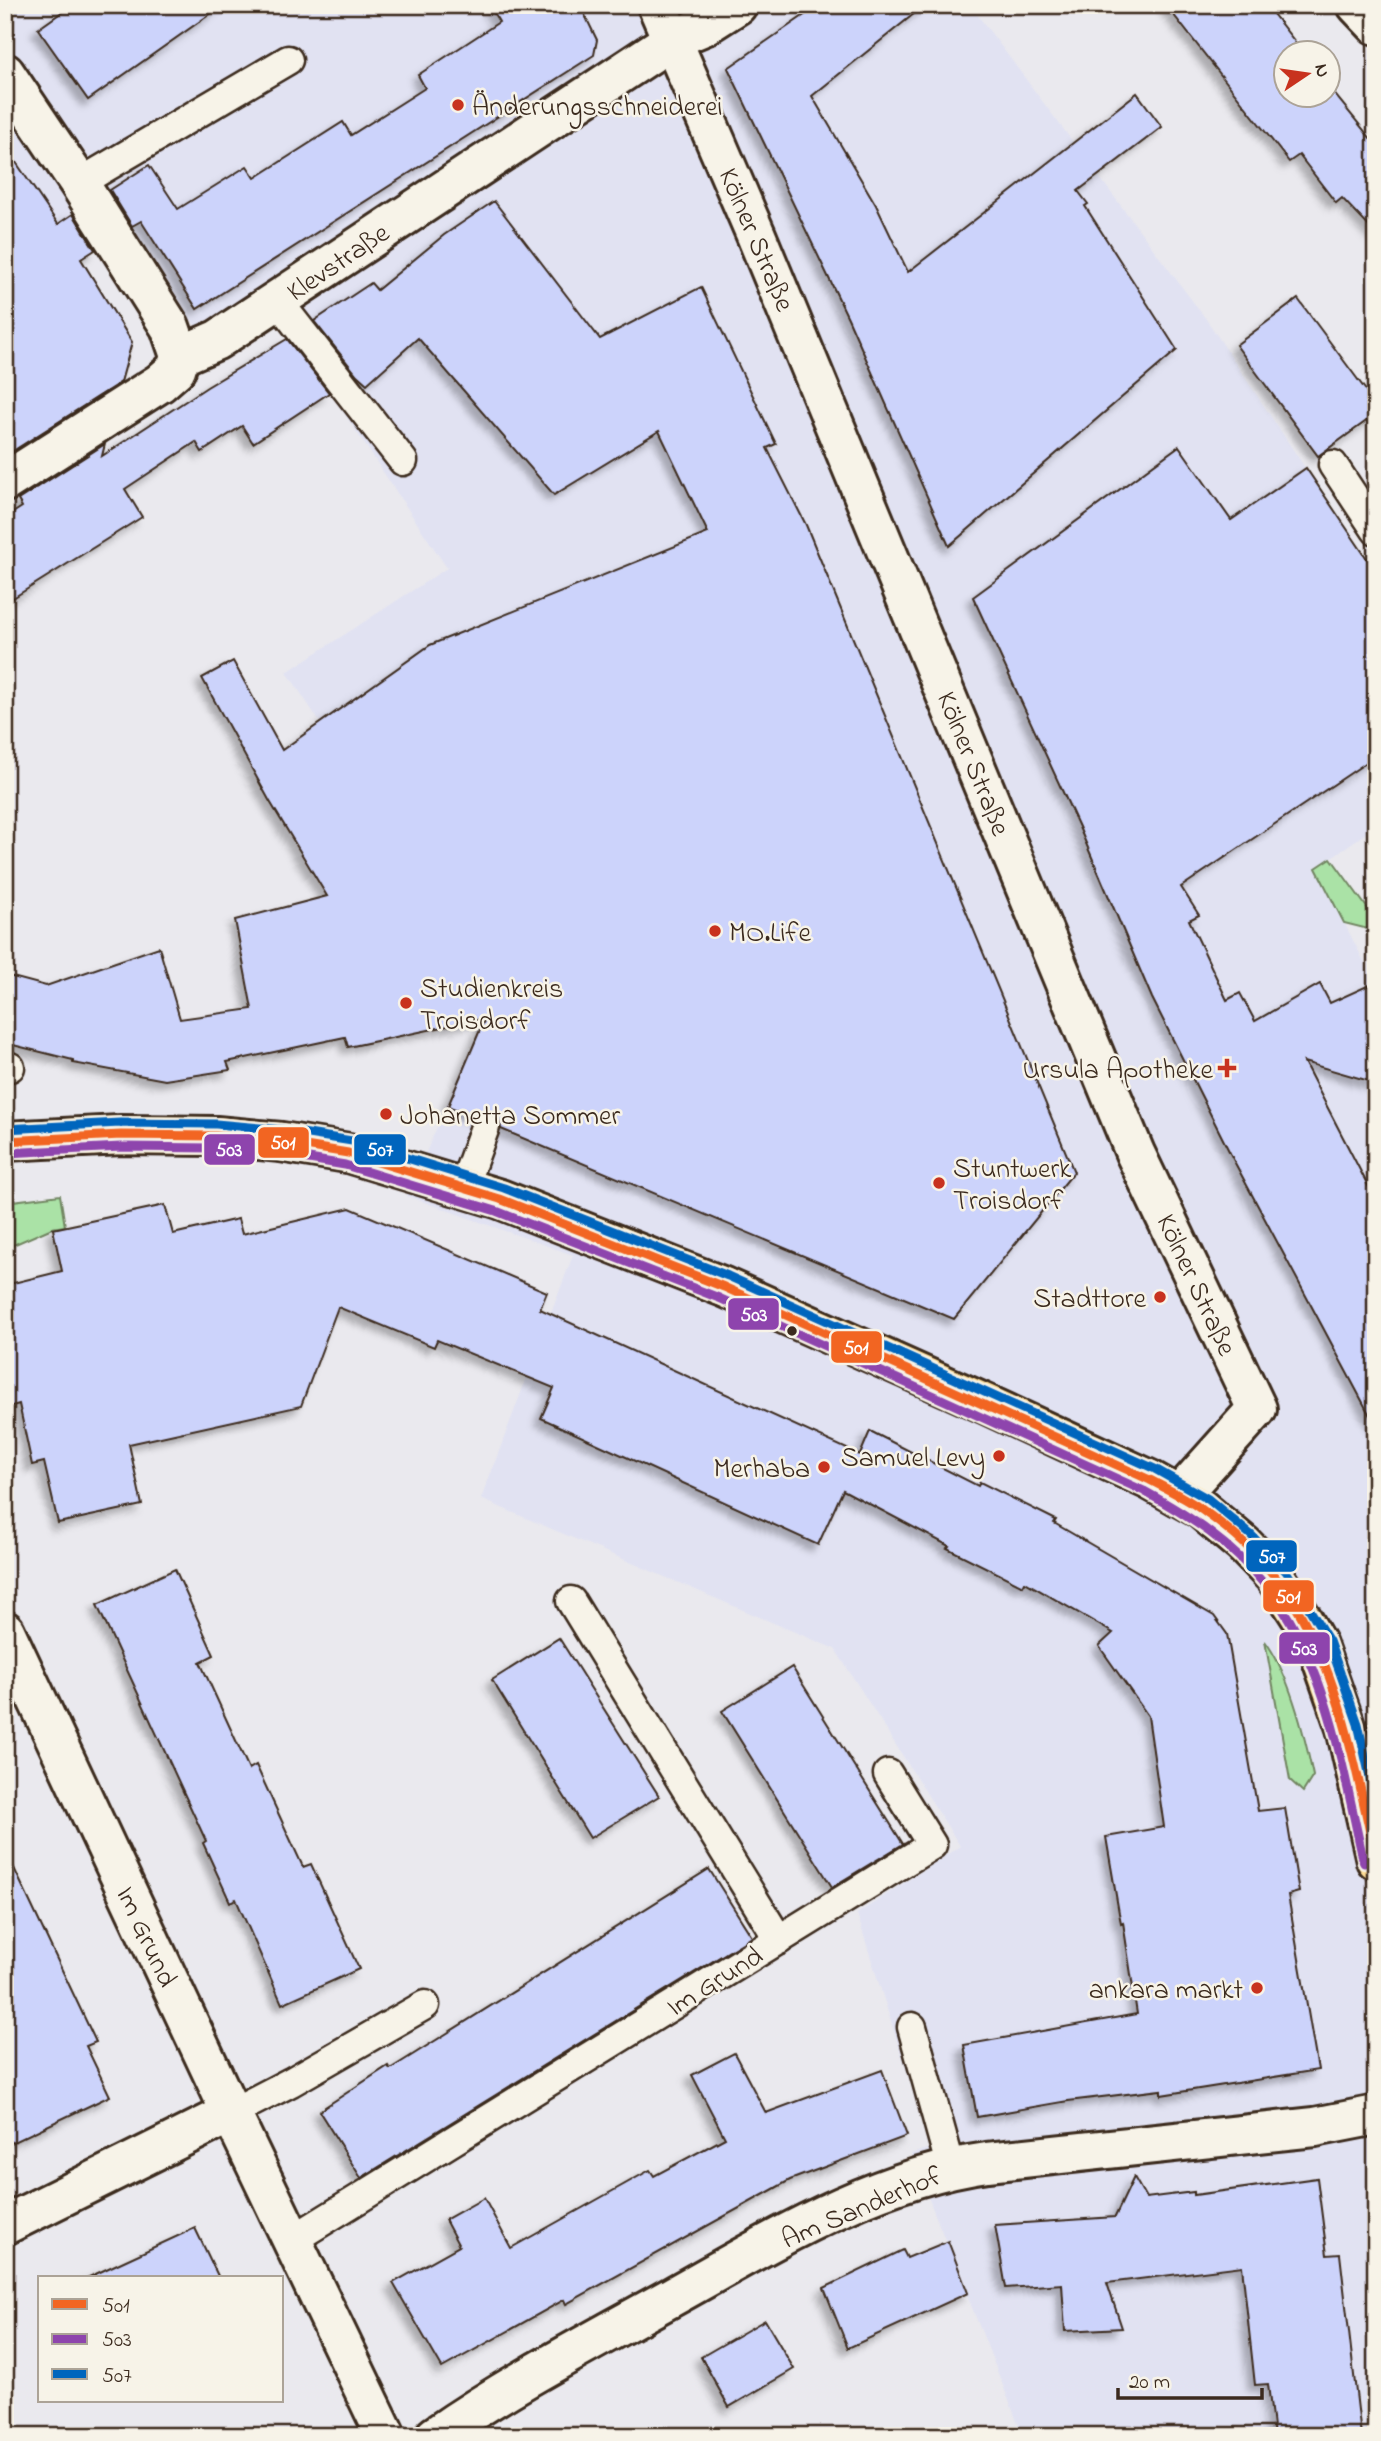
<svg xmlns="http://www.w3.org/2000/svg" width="1381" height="2441" font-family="'Indie Flower',sans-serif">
  <defs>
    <filter id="shadow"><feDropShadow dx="-6" dy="6" stdDeviation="3.5" flood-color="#0004"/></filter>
  </defs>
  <rect width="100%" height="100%" fill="#eae9ee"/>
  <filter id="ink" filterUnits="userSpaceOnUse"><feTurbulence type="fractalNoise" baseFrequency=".0143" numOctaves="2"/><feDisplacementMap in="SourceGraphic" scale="14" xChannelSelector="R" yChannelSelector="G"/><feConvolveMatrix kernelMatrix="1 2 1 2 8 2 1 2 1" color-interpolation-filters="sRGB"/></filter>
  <g filter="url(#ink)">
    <path fill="#e1e2f2" d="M5,5H970L1206,319L1376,574V826L1316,868L1376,985V2436H1023L911,2154L931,2148L857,1914L960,1846L835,1649L481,1499L573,1255L407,1196L487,1012L449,919L287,672L447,568L340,407L278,323L219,363L127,219L5,298Z"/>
    <g fill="#aae2a6" stroke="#728662" stroke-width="2">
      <path d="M1331,858L1376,920V931L1344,923L1316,868Z"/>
      <path d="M60,1195L65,1226L52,1228L13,1245L5,1271V1202Z"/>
      <path d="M1265,1641C1289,1673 1305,1737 1313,1776L1303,1792L1290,1780Z"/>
    </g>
    <g fill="#ccd3fb" stroke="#3b2a1e" stroke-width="2" filter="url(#shadow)">
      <path d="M72,5H223L88,100L38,29Z"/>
      <path d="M489,5H580L597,40L594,55L197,309L141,221L132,226L110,190L149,165L178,209L247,166L255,178L343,122L351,135L425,88L418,75L499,22Z"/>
      <path d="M819,5H925L812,96L876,205L908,272L1137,93L1162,127L1078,191L1088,204L1085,206L1177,350L949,546L848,318L728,68Z"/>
      <path d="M1166,5H1266L1303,52H1286V94H1328V86L1376,145V234L1342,198L1336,203L1299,155L1289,162Z"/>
      <path d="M5,146L58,224L73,214L95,250L81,259L132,342L121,382L5,456Z"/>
      <path d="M494,201L600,339L701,287L776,444L767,448L806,525L1074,1172L954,1319L501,1129L498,1117L491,1112L481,1111L473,1117L448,1106L485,1018L348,1047L345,1037L227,1062L230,1070L165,1080L73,1063V1060L5,1043V975L46,986L159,947L180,1019L252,1009L235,920L327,896L269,800L202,678L233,661L282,750L430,645L708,533L659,431L554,495L418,338L367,384L357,375L314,321L371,283L377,290L444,235Z"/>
      <path d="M1298,299L1376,404V414L1318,456L1236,345Z"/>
      <path d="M287,339L329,393L253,443L242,426L202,452L196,442L125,489L142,517L5,603V518L22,507L18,500L105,444L102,456L207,387Z"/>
      <path d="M1179,446L1231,520L1306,468L1376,572V756L1181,887L1199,915L1189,920L1227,1000L1240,993L1255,1021L1320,984L1330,1003L1376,982V1083L1304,1062L1376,1201V1427L1235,1163L1152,998L1079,827L973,597Z"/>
      <path d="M165,1205L173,1234L238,1219L242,1234L350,1208L547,1292L540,1309L860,1455L870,1431L978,1486L980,1482L1056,1520L1054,1523L1214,1616L1227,1634L1258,1811L1285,1808L1299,1892L1288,1895L1318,2070L1161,2095V2090L1068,2101L977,2117L964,2045L1137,2014L1123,1922L1121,1923L1119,1913L1106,1837L1164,1827L1148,1716L1099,1646L1113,1633L1025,1582L1023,1586L947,1548L949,1546L843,1490L818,1545L541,1418L554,1388L437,1340L434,1347L338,1307L301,1406L129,1444L142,1505L58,1523L44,1462L32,1465L19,1404L5,1408V1285L62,1271L53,1229Z"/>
      <path d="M175,1569L214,1655L200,1662L249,1769L256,1765L303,1867L311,1864L359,1969L282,2004L236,1899L230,1902L203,1843L206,1841L97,1605Z"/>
      <path d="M559,1638L659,1796L590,1838L492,1680Z"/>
      <path d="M792,1667L903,1844L832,1887L722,1711Z"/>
      <path d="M5,1849L96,2042L86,2046L110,2096L5,2146Z"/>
      <path d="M709,1869L752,1937L361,2178L319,2111L388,2066L390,2069Z"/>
      <path d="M734,2053L766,2113L882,2070L907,2136L790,2180L566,2304L564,2300L442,2368L393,2283L459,2246L445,2220L484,2198L511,2248L650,2170L654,2176L725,2138L692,2075Z"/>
      <path d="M1134,2177L1146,2198L1194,2192V2195L1317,2178L1327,2255L1340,2254L1361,2436H1274L1268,2384L1255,2385L1242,2266L1107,2283L1122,2328L1065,2331L1062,2284L1006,2288L995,2225L1115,2217Z"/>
      <path d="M195,2228L219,2278H87Z"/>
      <path d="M948,2241L968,2293L848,2348L824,2288L903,2250L907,2258Z"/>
      <path d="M765,2320L794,2369L729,2407L701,2357Z"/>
    </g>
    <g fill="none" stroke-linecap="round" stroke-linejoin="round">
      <g stroke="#3b2a1e" stroke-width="33">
        <g id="service">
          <path d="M79,183L288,60"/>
          <path d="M277,300L403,461"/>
          <path d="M1333,465L1376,530"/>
          <path d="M5,1065L10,1067"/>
          <path d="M463,1188L485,1127"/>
          <path d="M571,1601L779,1940"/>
          <path d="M912,2027L951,2168"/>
          <path d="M231,2113L291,2082L425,2005"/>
          <path d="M292,2240L932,1845L888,1774"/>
        </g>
      </g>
      <g stroke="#3b2a1e" stroke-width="44">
        <g id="pedestrian">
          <path d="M657,5L756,235L1135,1153L1257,1409L1179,1496"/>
          <path d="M180,356L217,340L673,39L704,26L737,5"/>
        </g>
      </g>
      <g stroke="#3b2a1e" stroke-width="44">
        <g id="minor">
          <path d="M1357,5L1376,25"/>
          <path d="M5,73L79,183L170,327L180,356L176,369L160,383L5,482"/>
          <path d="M5,1631L231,2113L386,2436"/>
          <path d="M5,2225L231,2113"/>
          <path d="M435,2436C510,2384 591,2342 670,2298C769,2243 873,2178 987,2162L1315,2127L1376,2115"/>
        </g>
      </g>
      <g stroke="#3b2a1e" stroke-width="44">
        <path id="primary" d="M5,1141L121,1135L216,1136L281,1142L348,1153L500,1199L724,1287L986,1404L1150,1480L1200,1508L1243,1544L1276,1578L1301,1617L1317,1645L1346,1728L1376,1860"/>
      </g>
      <use href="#service" stroke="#f7f3e8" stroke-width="28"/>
      <use href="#pedestrian" stroke="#f7f3e8" stroke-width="38"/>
      <use href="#minor" stroke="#f7f3e8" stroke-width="38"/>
      <use href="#primary" stroke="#fedd96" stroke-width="38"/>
      <g stroke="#f7f3e8" stroke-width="14">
        <path id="bus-1" d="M5,1141L121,1135L216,1136L281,1142L348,1153L500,1199L724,1287L1150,1480C1167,1489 1186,1498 1201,1509C1228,1528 1256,1552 1276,1578C1338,1657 1354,1763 1376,1859"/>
      </g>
      <g stroke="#f7f3e8" stroke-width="14">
        <path id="bus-2" d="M6,1153L121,1147L215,1148L279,1154L345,1165L496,1211L719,1298L1144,1491C1191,1517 1231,1543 1265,1585C1327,1659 1343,1771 1364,1863"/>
      </g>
      <g stroke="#f7f3e8" stroke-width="14">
        <path id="bus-3" d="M5,1129L120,1123L216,1124L283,1130L352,1141L504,1188L728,1276L1155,1469L1208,1499L1251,1535L1286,1571L1329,1641L1358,1724L1376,1804"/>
      </g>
      <use href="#bus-1" stroke="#f26522" stroke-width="9"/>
      <use href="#bus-2" stroke="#8e44ad" stroke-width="9"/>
      <use href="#bus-3" stroke="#0065bd" stroke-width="9"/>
    </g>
  </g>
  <g fill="#c8321e" stroke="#f7f3e8" stroke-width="2.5">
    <circle cx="458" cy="105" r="7"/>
    <circle cx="715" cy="931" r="7"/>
    <circle cx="406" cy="1003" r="7"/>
    <path d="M1223.5 1057.5h7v7h7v7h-7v7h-7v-7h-7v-7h7z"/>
    <circle cx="386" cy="1114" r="7"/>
    <circle cx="939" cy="1183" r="7"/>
    <circle cx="1160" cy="1297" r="7"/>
    <circle cx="999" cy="1456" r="7"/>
    <circle cx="824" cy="1467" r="7"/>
    <circle cx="1257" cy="1988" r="7"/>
  </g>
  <circle fill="#3b2a1e" stroke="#f7f3e8" stroke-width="2.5" cx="792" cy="1331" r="6"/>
  <g text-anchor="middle" stroke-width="5" stroke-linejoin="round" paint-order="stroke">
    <g font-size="28" fill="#3b2a1e" stroke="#f7f3e8" text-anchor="start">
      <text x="472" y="115">Änderungsschneiderei</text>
      <text x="729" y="941">MO.Life</text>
      <text x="420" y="997">Studienkreis<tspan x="420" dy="32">Troisdorf</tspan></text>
      <text x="1213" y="1078" text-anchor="end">Ursula Apotheke</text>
      <text x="400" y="1124">Johanetta Sommer</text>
      <text x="953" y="1177">Stuntwerk<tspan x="953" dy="32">Troisdorf</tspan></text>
      <text x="1146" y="1307" text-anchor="end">Stadttore</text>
      <text x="985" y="1466" text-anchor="end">Samuel Levy</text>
      <text x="810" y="1477" text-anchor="end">Merhaba</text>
      <text x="1243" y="1998" text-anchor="end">ankara markt</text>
    </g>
    <g font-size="28" fill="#3b2a1e" stroke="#f7f3e8">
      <text transform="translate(758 239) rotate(67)" y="10">Kölner Straße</text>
      <text transform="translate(337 261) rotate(-34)" y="10">Klevstraße</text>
      <text transform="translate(975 763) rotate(68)" y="10">Kölner Straße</text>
      <text transform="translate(1198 1284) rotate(65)" y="10">Kölner Straße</text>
      <text transform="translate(148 1936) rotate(65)" y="10">Im Grund</text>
      <text transform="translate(714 1980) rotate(-32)" y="10">Im Grund</text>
      <text transform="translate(861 2206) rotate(-23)" y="10">Am Sanderhof</text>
    </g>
  </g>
  <g stroke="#f7f3e8" stroke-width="2.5">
    <rect x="257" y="1126" width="53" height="33" rx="7" fill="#f26522"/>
    <rect x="203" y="1133" width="53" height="33" rx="7" fill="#8e44ad"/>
    <rect x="353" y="1133" width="54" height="33" rx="7" fill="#0065bd"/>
    <rect x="727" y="1297" width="53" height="34" rx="7" fill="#8e44ad"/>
    <rect x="830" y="1330" width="53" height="34" rx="7" fill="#f26522"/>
    <rect x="1245" y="1539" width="53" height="34" rx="7" fill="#0065bd"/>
    <rect x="1262" y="1579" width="53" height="34" rx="7" fill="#f26522"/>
    <rect x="1278" y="1631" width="53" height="34" rx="7" fill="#8e44ad"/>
  </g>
  <g font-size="19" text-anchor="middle" font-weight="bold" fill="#fff">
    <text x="283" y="1149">501</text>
    <text x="229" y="1156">503</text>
    <text x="380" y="1156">507</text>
    <text x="754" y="1321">503</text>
    <text x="856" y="1354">501</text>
    <text x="1272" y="1563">507</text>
    <text x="1288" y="1603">501</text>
    <text x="1304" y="1655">503</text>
  </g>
  <rect width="1381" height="2441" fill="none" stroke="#f7f3e8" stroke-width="28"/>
  <rect x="14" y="14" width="1353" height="2413" fill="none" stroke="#3b2a1e" stroke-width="2.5" filter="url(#ink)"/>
  <rect x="38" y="2276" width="245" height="126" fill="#f7f3e8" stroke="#aca397" stroke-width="2"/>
  <rect x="52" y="2299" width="35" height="10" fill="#f26522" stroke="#aca397" stroke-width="2"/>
  <text x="102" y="2312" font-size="21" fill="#3b2a1e">501</text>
  <rect x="52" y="2334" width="35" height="10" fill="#8e44ad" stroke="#aca397" stroke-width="2"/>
  <text x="102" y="2346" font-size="21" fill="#3b2a1e">503</text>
  <rect x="52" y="2369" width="35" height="10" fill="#0065bd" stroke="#aca397" stroke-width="2"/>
  <text x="102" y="2382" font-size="21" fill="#3b2a1e">507</text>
  <g transform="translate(1307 74) rotate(77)"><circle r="33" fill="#f7f3e8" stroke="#aca397" stroke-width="2"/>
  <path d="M0-5L12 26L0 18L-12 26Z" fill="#c8321e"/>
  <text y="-10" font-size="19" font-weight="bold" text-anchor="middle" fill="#3b2a1e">N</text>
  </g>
  <path d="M1118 2388v10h144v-10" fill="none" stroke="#3b2a1e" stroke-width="3.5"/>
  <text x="1129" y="2388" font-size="21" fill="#3b2a1e" stroke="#f7f3e8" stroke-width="5" paint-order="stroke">20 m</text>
</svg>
